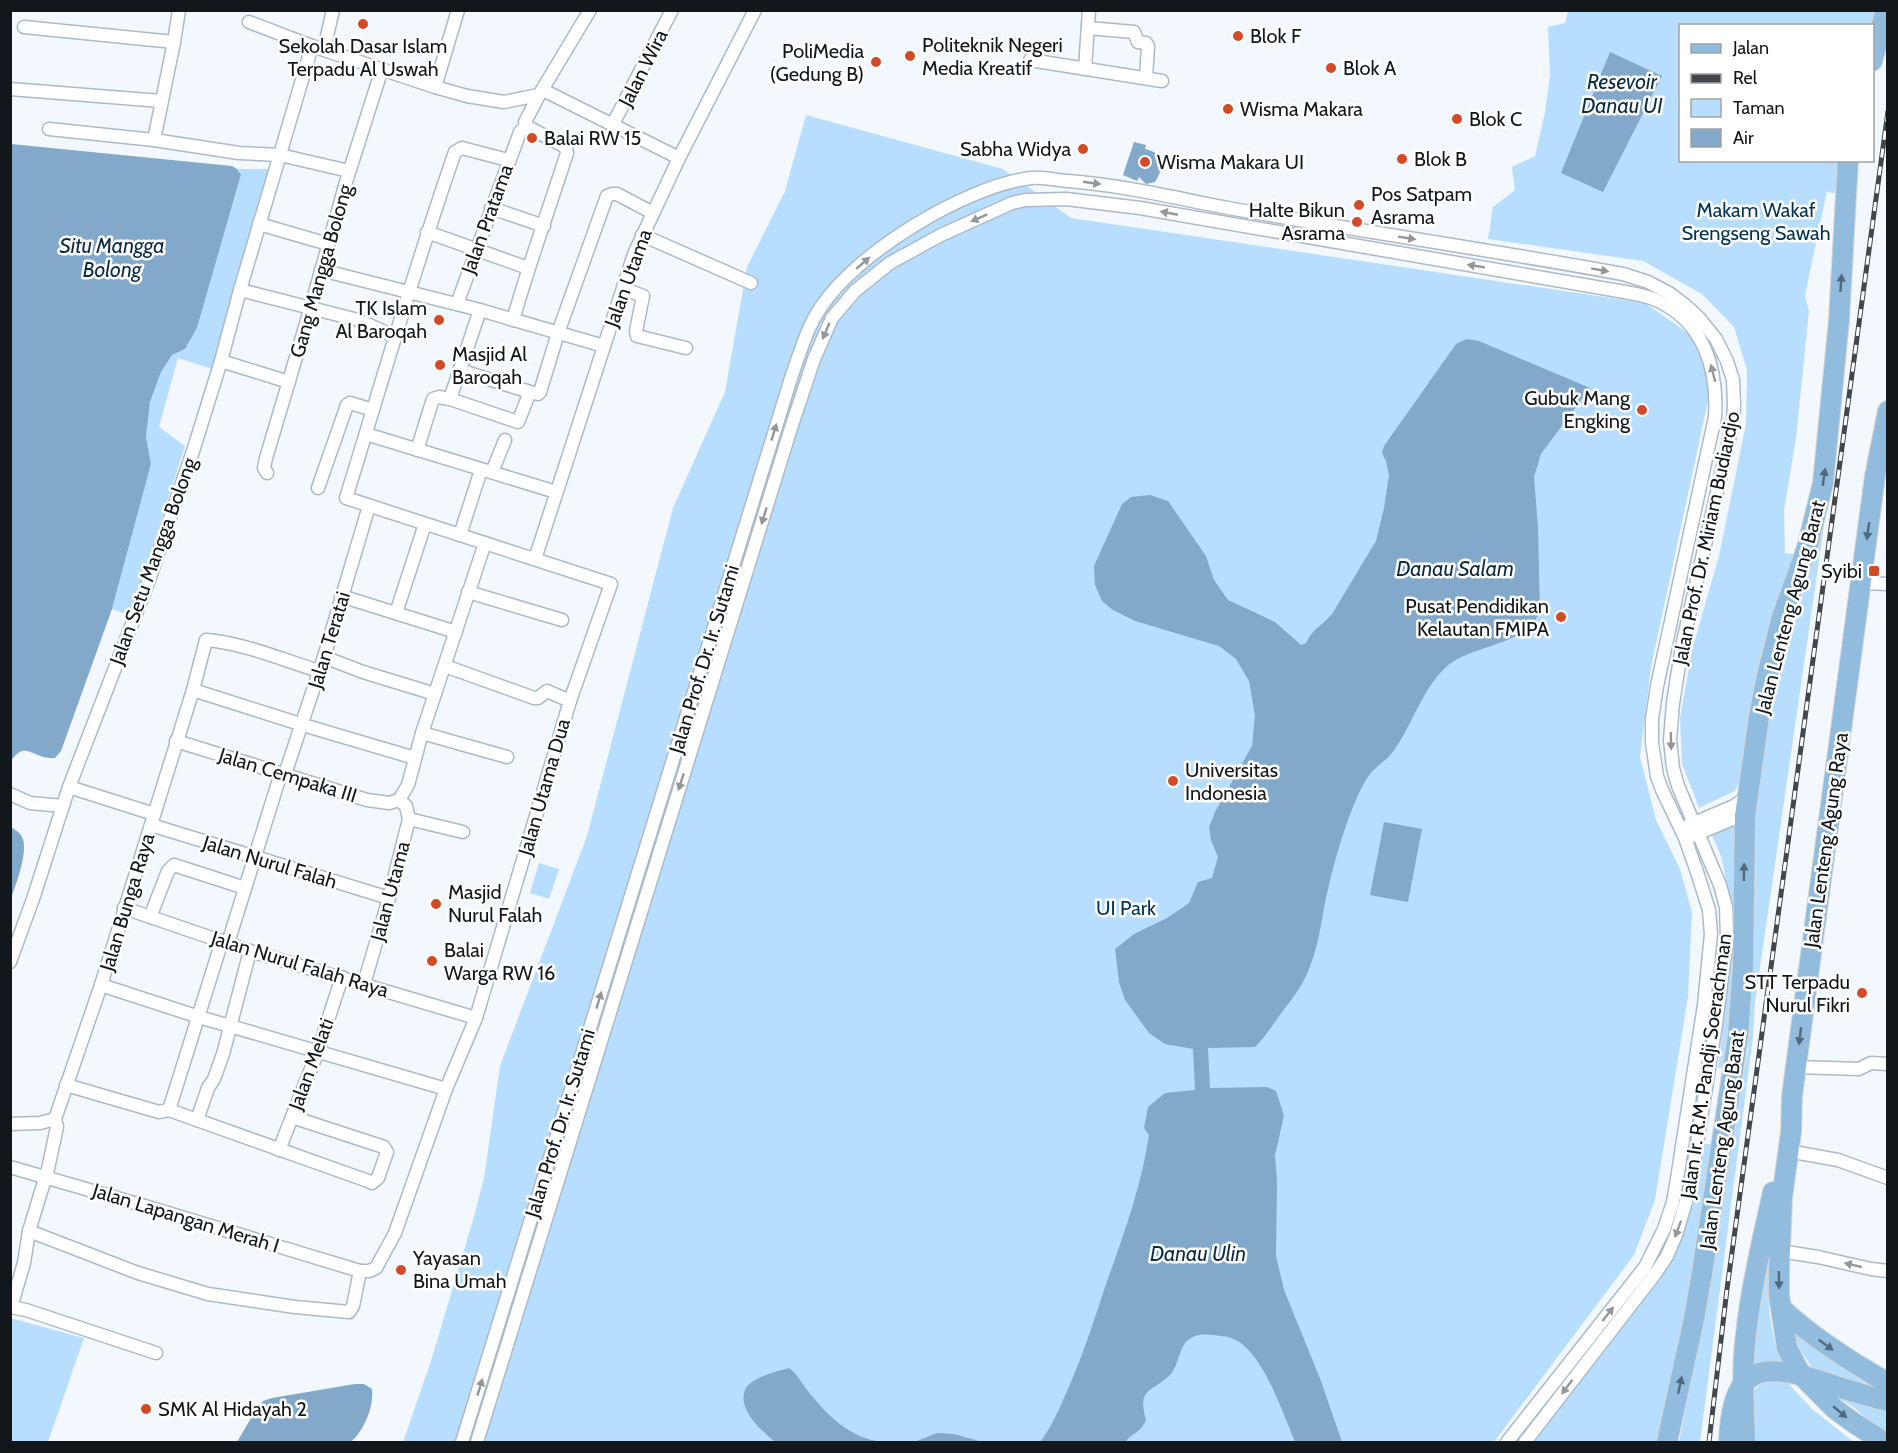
<svg xmlns="http://www.w3.org/2000/svg" width="1898" height="1453" font-family="Cabin,sans-serif">
  <rect width="100%" height="100%" fill="#f2f8fd"/>
  <g fill="#b8deff">
    <path d="M1568,11H1876L1872,26H1680V160L1842,161L1834,194L1827,191L1805,295L1809,311L1796,438L1784,511L1785,553L1799,555L1743,775L1735,791L1699,808L1682,764L1680,718L1692,650L1719,556L1746,424L1747,370L1734,327L1702,294L1643,261L1488,239L1493,207L1515,190L1512,167L1535,156L1545,112L1550,75L1548,27L1565,23Z"/>
    <path d="M806,115L1003,169L1071,218L1645,303L1718,354L1651,667L1640,757L1656,820L1680,869L1692,912L1688,997L1655,1200L1634,1255L1494,1442H403L431,1361L475,1213L484,1178L500,1066L587,836L673,508L725,392L747,267L785,191Z"/>
    <path d="M237,169H271L212,369L178,358L159,427L185,446L130,616L112,609L151,464L146,437L150,402L161,372L172,355L185,349L197,328L238,187L241,175Z"/>
    <path d="M1824,526L1755,1002L1753,1037L1700,1442H1679L1709,1286L1729,1139L1748,1051L1754,797L1776,690L1821,527Z"/>
    <path d="M1732,823L1739,825L1733,1023L1726,1067L1718,1068C1725,1001 1739,927 1722,861C1720,851 1714,841 1710,831Z"/>
    <path d="M539,863L559,869L549,899L530,893Z"/>
    <path d="M1704,1144H1713L1667,1442H1526L1642,1297L1681,1240L1698,1191Z"/>
    <path d="M1687,1146L1692,1147L1686,1187L1672,1234L1654,1271L1520,1442H1513L1641,1279Z"/>
    <path d="M1774,1202L1769,1311L1775,1345L1791,1368L1752,1369L1755,1316Z"/>
    <path d="M10,1318L84,1338L48,1442H18L11,1441Z"/>
    <path d="M1787,1325L1887,1392V1395L1813,1369L1799,1348Z"/>
    <path d="M1775,1380L1789,1384L1812,1409L1854,1442H1752L1751,1393L1761,1384Z"/>
    <path d="M1825,1390L1887,1407V1435L1852,1406Z"/>
  </g>
  <g fill="#82a8ca">
    <path d="M1610,52L1662,76L1603,192L1561,173Z"/>
    <path d="M1134,142L1146,145L1145,149C1167,154 1165,165 1155,182L1146,184L1139,177L1137,181L1123,175Z"/>
    <path d="M11,144L232,166L237,169L241,175L197,328L185,349L172,355L161,372L150,402L146,437L151,464L112,609L61,751L55,758C33,760 26,739 11,761Z"/>
    <path d="M1467,339L1479,341L1590,388L1541,454L1534,477L1538,527L1540,611C1525,648 1471,643 1445,668C1422,690 1413,723 1395,749C1388,760 1374,767 1367,778C1351,804 1336,855 1329,885C1322,913 1320,942 1309,969C1302,988 1289,1002 1277,1019C1270,1029 1264,1038 1255,1047L1208,1048L1210,1088L1267,1087L1276,1091L1284,1116L1275,1155L1277,1181L1276,1256L1284,1290L1321,1381L1342,1442H1295C1283,1414 1262,1348 1231,1338C1226,1336 1219,1336 1213,1335C1203,1334 1195,1334 1187,1341C1179,1348 1178,1369 1168,1377C1148,1394 1138,1389 1146,1420C1140,1434 1131,1433 1126,1442H1040C1050,1429 1057,1414 1064,1398C1080,1363 1092,1327 1104,1290C1122,1239 1141,1189 1149,1135L1144,1128L1148,1107L1165,1093L1195,1090L1193,1049L1165,1044L1149,1033L1125,1000L1119,982L1115,949L1134,934L1167,918L1189,903L1198,882L1212,878L1218,857L1211,840L1209,827L1215,812L1252,746L1255,716L1249,681L1236,659L1219,646L1135,621L1113,610L1102,601L1095,585L1094,566L1122,504L1131,497L1150,495L1168,501L1206,556L1214,580L1228,600L1275,622L1301,645L1306,643C1312,629 1322,626 1332,614L1376,541L1384,508L1389,475L1386,461L1382,453L1384,446L1456,344Z"/>
    <path d="M1384,822L1422,829L1408,902L1370,895Z"/>
    <path d="M11,827C15,830 20,832 22,837C29,850 16,885 11,898Z"/>
    <path d="M789,1368C797,1374 801,1382 807,1390C827,1415 850,1439 884,1442H775C762,1431 735,1408 746,1388C752,1377 778,1371 789,1368Z"/>
    <path d="M355,1384H364L372,1389C374,1407 364,1430 351,1442H237L254,1413L263,1401L272,1398Z"/>
    <path d="M937,1433L954,1434L983,1442H914Z"/>
  </g>
  <g fill="none" stroke-linecap="round" stroke-linejoin="round">
    <g stroke="#acbac7" stroke-width="15">
      <g id="street">
        <path d="M249,22L312,46L435,87L467,96L504,102L539,95"/>
        <path d="M24,27L174,42"/>
        <path d="M1088,28L1134,32L1138,42L1146,43L1148,46L1146,78"/>
        <path d="M324,49L333,10"/>
        <path d="M1030,60L1162,81"/>
        <path d="M1085,69L1089,10"/>
        <path d="M435,87L458,10"/>
        <path d="M10,89L161,101"/>
        <path d="M543,90L679,158"/>
        <path d="M613,124L672,10"/>
        <path d="M49,129L154,140L239,153L280,155L349,171"/>
        <path d="M154,140L174,42L179,10"/>
        <path d="M491,208L544,226"/>
        <path d="M259,224L328,244"/>
        <path d="M427,232L528,268"/>
        <path d="M642,235L751,283"/>
        <path d="M321,270L480,310L604,346"/>
        <path d="M624,289L643,296L636,331L637,336L686,348"/>
        <path d="M240,290L358,320L396,337"/>
        <path d="M457,304L520,132L526,126L525,122L539,95L590,10"/>
        <path d="M513,320C529,264 549,209 567,153L566,148L562,145L526,126"/>
        <path d="M221,361L289,382"/>
        <path d="M459,370L530,392L518,422L450,399L480,310"/>
        <path d="M530,392L538,394L540,392L558,333L607,196L612,194H617L653,213"/>
        <path d="M366,434L556,492"/>
        <path d="M417,450L433,399L439,397L450,399"/>
        <path d="M492,472L505,440"/>
        <path d="M267,473L264,468L266,458L311,307L346,182L382,69"/>
        <path d="M318,488L347,405L350,403L373,410"/>
        <path d="M460,535L481,470"/>
        <path d="M535,559L634,254L679,158L755,10"/>
        <path d="M1861,583L1888,584"/>
        <path d="M468,592L562,620"/>
        <path d="M341,596L456,632"/>
        <path d="M396,613L425,524"/>
        <path d="M324,657L363,672L435,694"/>
        <path d="M445,666L534,698H538L547,691L570,701"/>
        <path d="M193,690L303,725L415,758"/>
        <path d="M422,733L507,757"/>
        <path d="M176,741L367,800L389,803L399,800"/>
        <path d="M285,774L324,657L369,506"/>
        <path d="M69,787L154,814"/>
        <path d="M10,794L30,803L63,806"/>
        <path d="M399,800L408,785L422,733L485,543"/>
        <path d="M409,819L463,832"/>
        <path d="M151,825L389,898"/>
        <path d="M1687,826L1734,806L1747,797"/>
        <path d="M1692,836L1735,818L1745,816"/>
        <path d="M124,908L250,951L476,1018"/>
        <path d="M150,917L168,871L174,865L245,888"/>
        <path d="M228,943L281,773"/>
        <path d="M10,962L33,899L69,787L149,580L194,448L221,361L240,290L312,46"/>
        <path d="M364,984L389,898L409,819L406,806L399,800"/>
        <path d="M101,985L199,1017L446,1089"/>
        <path d="M1797,1067L1859,1069L1871,1063L1888,1064"/>
        <path d="M66,1085L159,1112L169,1110"/>
        <path d="M169,1110L368,1181L372,1183L378,1178L387,1152L384,1147L292,1117"/>
        <path d="M169,1110L222,941"/>
        <path d="M197,1120L208,1088L214,1079L223,1054L250,951"/>
        <path d="M10,1124L40,1123L55,1119L101,985L193,690L206,640C244,643 283,660 319,671"/>
        <path d="M279,1150L318,1051L342,977"/>
        <path d="M1788,1151L1838,1160L1888,1178"/>
        <path d="M10,1167L148,1207L360,1271H369L376,1268L395,1233L446,1089L476,1018L570,701L611,584L346,498C382,382 415,266 455,152L462,148L508,160"/>
        <path d="M29,1231L138,1273L208,1294L295,1307L349,1312L353,1306L360,1271"/>
        <path d="M1780,1251L1818,1257L1871,1269L1888,1271"/>
        <path d="M10,1307L26,1310L156,1353"/>
        <path d="M11,1307L24,1263L29,1231L48,1169L57,1127L55,1119"/>
        <path d="M462,1442L792,375C800,353 807,327 821,307C857,252 966,186 1031,178C1043,177 1056,180 1068,181C1122,185 1175,198 1228,208C1360,231 1492,250 1623,274L1648,282L1669,293L1685,305L1699,318L1716,339L1727,361L1733,380L1734,404L1733,421L1728,444L1682,646L1673,703L1670,740L1673,768L1678,786L1720,885L1726,907L1727,937L1716,1024L1690,1188L1676,1235L1667,1256L1655,1274L1525,1442"/>
        <path d="M477,1442L791,428L814,359L832,318L855,291L890,263L941,235L1012,203L1025,200L1066,199L1140,208L1619,291C1631,293 1645,295 1656,300C1704,321 1718,369 1715,417L1657,686L1652,719V743L1657,776L1662,790L1685,838L1697,872L1709,910L1711,934L1704,1005L1677,1179L1673,1202L1664,1229L1645,1267L1507,1442"/>
      </g>
    </g>
    <g stroke="#d4d5d6" stroke-width="22">
      <g id="primary">
        <path d="M1872,61L1886,10"/>
        <path d="M1781,1308C1813,1338 1849,1361 1888,1383"/>
        <path d="M1667,1442L1694,1319L1702,1273L1738,1036L1743,965L1745,816L1759,717L1767,676L1782,617L1807,548L1823,483L1839,320L1848,160"/>
        <path d="M1729,1442C1732,1361 1764,1362 1830,1384C1849,1391 1868,1396 1888,1401"/>
        <path d="M1745,1442C1744,1413 1742,1384 1744,1355C1748,1300 1761,1246 1773,1192"/>
        <path d="M1884,1442L1854,1423L1835,1409L1801,1375L1787,1348L1779,1295V1272L1782,1198L1791,1132L1792,1096L1875,476L1888,411"/>
      </g>
    </g>
    <use href="#street" stroke="#fff" stroke-width="12"/>
    <use href="#primary" stroke="#91bcde" stroke-width="20"/>
    <g stroke="#42474c" stroke-width="5">
      <path id="rail" d="M1709,1442L1727,1289L1888,111"/>
    </g>
    <use href="#rail" stroke="#fff" stroke-width="3" stroke-dasharray="9" stroke-linecap="butt"/>
  </g>
  <defs><path id="oneway-solid" d="M-6-.8H1V-3.2L6.5 0L1 3.2V.8H-6Z" transform="scale(1.5)"/></defs>
  <g fill="#949799">
    <use href="#oneway-solid" transform="translate(1092 183) rotate(8)"/>
    <use href="#oneway-solid" transform="translate(1169 213) rotate(-169)"/>
    <use href="#oneway-solid" transform="translate(979 218) rotate(156)"/>
    <use href="#oneway-solid" transform="translate(1407 238) rotate(9)"/>
    <use href="#oneway-solid" transform="translate(863 263) rotate(-41)"/>
    <use href="#oneway-solid" transform="translate(1476 266) rotate(-171)"/>
    <use href="#oneway-solid" transform="translate(1600 270) rotate(10)"/>
    <use href="#oneway-solid" transform="translate(826 331) rotate(113)"/>
    <use href="#oneway-solid" transform="translate(1713 373) rotate(-104)"/>
    <use href="#oneway-solid" transform="translate(774 432) rotate(-73)"/>
    <use href="#oneway-solid" transform="translate(764 516) rotate(107)"/>
    <use href="#oneway-solid" transform="translate(1671 741) rotate(89)"/>
    <use href="#oneway-solid" transform="translate(681 782) rotate(108)"/>
    <use href="#oneway-solid" transform="translate(599 1000) rotate(-73)"/>
    <use href="#oneway-solid" transform="translate(1678 1229) rotate(110)"/>
    <use href="#oneway-solid" transform="translate(1853 1265) rotate(-167)"/>
    <use href="#oneway-solid" transform="translate(1608 1314) rotate(-52)"/>
    <use href="#oneway-solid" transform="translate(480 1387) rotate(-73)"/>
    <use href="#oneway-solid" transform="translate(1567 1387) rotate(127)"/>
  </g>
  <g fill="#526a7d">
    <use href="#oneway-solid" transform="translate(1841 283) rotate(-86)"/>
    <use href="#oneway-solid" transform="translate(1824 477) rotate(-82)"/>
    <use href="#oneway-solid" transform="translate(1868 531) rotate(98)"/>
    <use href="#oneway-solid" transform="translate(1744 872) rotate(-89)"/>
    <use href="#oneway-solid" transform="translate(1800 1036) rotate(97)"/>
    <use href="#oneway-solid" transform="translate(1779 1280) rotate(89)"/>
    <use href="#oneway-solid" transform="translate(1826 1345) rotate(36)"/>
    <use href="#oneway-solid" transform="translate(1680 1385) rotate(-78)"/>
    <use href="#oneway-solid" transform="translate(1840 1412) rotate(40)"/>
  </g>
  <g fill="#d34a27" stroke="#fff" stroke-width="2">
    <circle cx="363" cy="24" r="6"/>
    <circle cx="1238" cy="36" r="6"/>
    <circle cx="910" cy="56" r="6"/>
    <circle cx="876" cy="62" r="6"/>
    <circle cx="1331" cy="68" r="6"/>
    <circle cx="1228" cy="109" r="6"/>
    <circle cx="1457" cy="119" r="6"/>
    <circle cx="532" cy="138" r="6"/>
    <circle cx="1083" cy="149" r="6"/>
    <circle cx="1402" cy="159" r="6"/>
    <circle cx="1145" cy="162" r="6"/>
    <circle cx="1359" cy="205" r="6"/>
    <circle cx="1357" cy="222" r="6"/>
    <circle cx="439" cy="320" r="6"/>
    <circle cx="440" cy="365" r="6"/>
    <circle cx="1642" cy="410" r="6"/>
    <rect x="1868" y="565" width="12" height="12" rx="3"/>
    <circle cx="1561" cy="617" r="6"/>
    <circle cx="1173" cy="781" r="6"/>
    <circle cx="436" cy="904" r="6"/>
    <circle cx="432" cy="961" r="6"/>
    <circle cx="1862" cy="993" r="6"/>
    <circle cx="401" cy="1270" r="6"/>
    <circle cx="146" cy="1409" r="6"/>
  </g>
  <g text-anchor="middle" stroke-width="5" stroke-linejoin="round" paint-order="stroke">
    <g font-size="20" fill="#12171c" stroke="#fff" text-anchor="start">
      <text x="1250" y="43">Blok F</text>
      <text x="922" y="52">Politeknik Negeri<tspan x="922" dy="23">Media Kreatif</tspan></text>
      <text x="363" y="53" text-anchor="middle">Sekolah Dasar Islam<tspan x="363" dy="23">Terpadu Al Uswah</tspan></text>
      <text x="864" y="58" text-anchor="end">PoliMedia<tspan x="864" dy="23">(Gedung B)</tspan></text>
      <text x="1343" y="75">Blok A</text>
      <text x="1240" y="116">Wisma Makara</text>
      <text x="1469" y="126">Blok C</text>
      <text x="544" y="145">Balai RW 15</text>
      <text x="1071" y="156" text-anchor="end">Sabha Widya</text>
      <text x="1414" y="166">Blok B</text>
      <text x="1157" y="169">Wisma Makara UI</text>
      <text x="1371" y="201">Pos Satpam<tspan x="1371" dy="23">Asrama</tspan></text>
      <text x="1345" y="217" text-anchor="end">Halte Bikun<tspan x="1345" dy="23">Asrama</tspan></text>
      <text x="427" y="315" text-anchor="end">TK Islam<tspan x="427" dy="23">Al Baroqah</tspan></text>
      <text x="452" y="361">Masjid Al<tspan x="452" dy="23">Baroqah</tspan></text>
      <text x="1630" y="405" text-anchor="end">Gubuk Mang<tspan x="1630" dy="23">Engking</tspan></text>
      <text x="1862" y="578" text-anchor="end">Syibi</text>
      <text x="1549" y="613" text-anchor="end">Pusat Pendidikan<tspan x="1549" dy="23">Kelautan FMIPA</tspan></text>
      <text x="1185" y="777">Universitas<tspan x="1185" dy="23">Indonesia</tspan></text>
      <text x="448" y="899">Masjid<tspan x="448" dy="23">Nurul Falah</tspan></text>
      <text x="444" y="957">Balai<tspan x="444" dy="23">Warga RW 16</tspan></text>
      <text x="1850" y="989" text-anchor="end">STT Terpadu<tspan x="1850" dy="23">Nurul Fikri</tspan></text>
      <text x="413" y="1265">Yayasan<tspan x="413" dy="23">Bina Umah</tspan></text>
      <text x="158" y="1416">SMK Al Hidayah 2</text>
    </g>
    <g font-size="20" fill="#12171c" stroke="#fff">
      <text transform="translate(643 68) rotate(-63)" y="7">Jalan Wira</text>
      <text transform="translate(487 219) rotate(-70)" y="7">Jalan Pratama</text>
      <text transform="translate(321 271) rotate(-74)" y="7">Gang Mangga Bolong</text>
      <text transform="translate(628 278) rotate(-70)" y="7">Jalan Utama</text>
      <text transform="translate(1706 538) rotate(-78)" y="7">Jalan Prof. Dr. Miriam Budiardjo</text>
      <text transform="translate(153 561) rotate(-70)" y="7">Jalan Setu Mangga Bolong</text>
      <text transform="translate(1790 607) rotate(-75)" y="7">Jalan Lenteng Agung Barat</text>
      <text transform="translate(329 640) rotate(-73)" y="7">Jalan Teratai</text>
      <text transform="translate(704 659) rotate(-73)" y="7">Jalan Prof. Dr. Ir. Sutami</text>
      <text transform="translate(288 775) rotate(17)" y="7">Jalan Cempaka III</text>
      <text transform="translate(544 787) rotate(-74)" y="7">Jalan Utama Dua</text>
      <text transform="translate(1826 840) rotate(-82)" y="7">Jalan Lenteng Agung Raya</text>
      <text transform="translate(270 862) rotate(17)" y="7">Jalan Nurul Falah</text>
      <text transform="translate(390 891) rotate(-75)" y="7">Jalan Utama</text>
      <text transform="translate(127 902) rotate(-73)" y="7">Jalan Bunga Raya</text>
      <text transform="translate(300 964) rotate(17)" y="7">Jalan Nurul Falah Raya</text>
      <text transform="translate(311 1064) rotate(-70)" y="7">Jalan Melati</text>
      <text transform="translate(1706 1066) rotate(-82)" y="7">Jalan Ir. R.M. Pandji Soerachman</text>
      <text transform="translate(560 1123) rotate(-73)" y="7">Jalan Prof. Dr. Ir. Sutami</text>
      <text transform="translate(1722 1140) rotate(-82)" y="7">Jalan Lenteng Agung Barat</text>
      <text transform="translate(186 1218) rotate(17)" y="7">Jalan Lapangan Merah I</text>
    </g>
    <g font-size="20" fill="#013252" stroke="#fff">
      <text x="1756" y="217">Makam Wakaf<tspan x="1756" dy="23">Srengseng Sawah</tspan></text>
      <text x="1126" y="915">UI Park</text>
    </g>
    <g font-size="21" font-style="italic" fill="#0c2b43" stroke="#fff">
      <text x="1622" y="89">Resevoir<tspan x="1622" dy="24">Danau UI</tspan></text>
      <text x="112" y="253">Situ Mangga<tspan x="112" dy="24">Bolong</tspan></text>
      <text x="1455" y="576">Danau Salam</text>
      <text x="1198" y="1261">Danau Ulin</text>
    </g>
  </g>
  <rect width="1898" height="1453" fill="none" stroke="#12171c" stroke-width="24"/>
  <rect x="1679" y="24" width="195" height="138" fill="#ffffff" stroke="#a0a2a4" stroke-width="1.5"/>
  <rect x="1691" y="44" width="30" height="9" fill="#91bcde" stroke="#a0a2a4" stroke-width="1.5"/>
  <text x="1733" y="54" font-size="18" fill="#12171c">Jalan</text>
  <rect x="1691" y="74" width="30" height="9" fill="#42474c" stroke="#a0a2a4" stroke-width="1.5"/>
  <text x="1733" y="84" font-size="18" fill="#12171c">Rel</text>
  <rect x="1691" y="99" width="30" height="18" fill="#b8deff" stroke="#a0a2a4" stroke-width="1.5"/>
  <text x="1733" y="114" font-size="18" fill="#12171c">Taman</text>
  <rect x="1691" y="129" width="30" height="18" fill="#82a8ca" stroke="#a0a2a4" stroke-width="1.5"/>
  <text x="1733" y="144" font-size="18" fill="#12171c">Air</text>
</svg>
